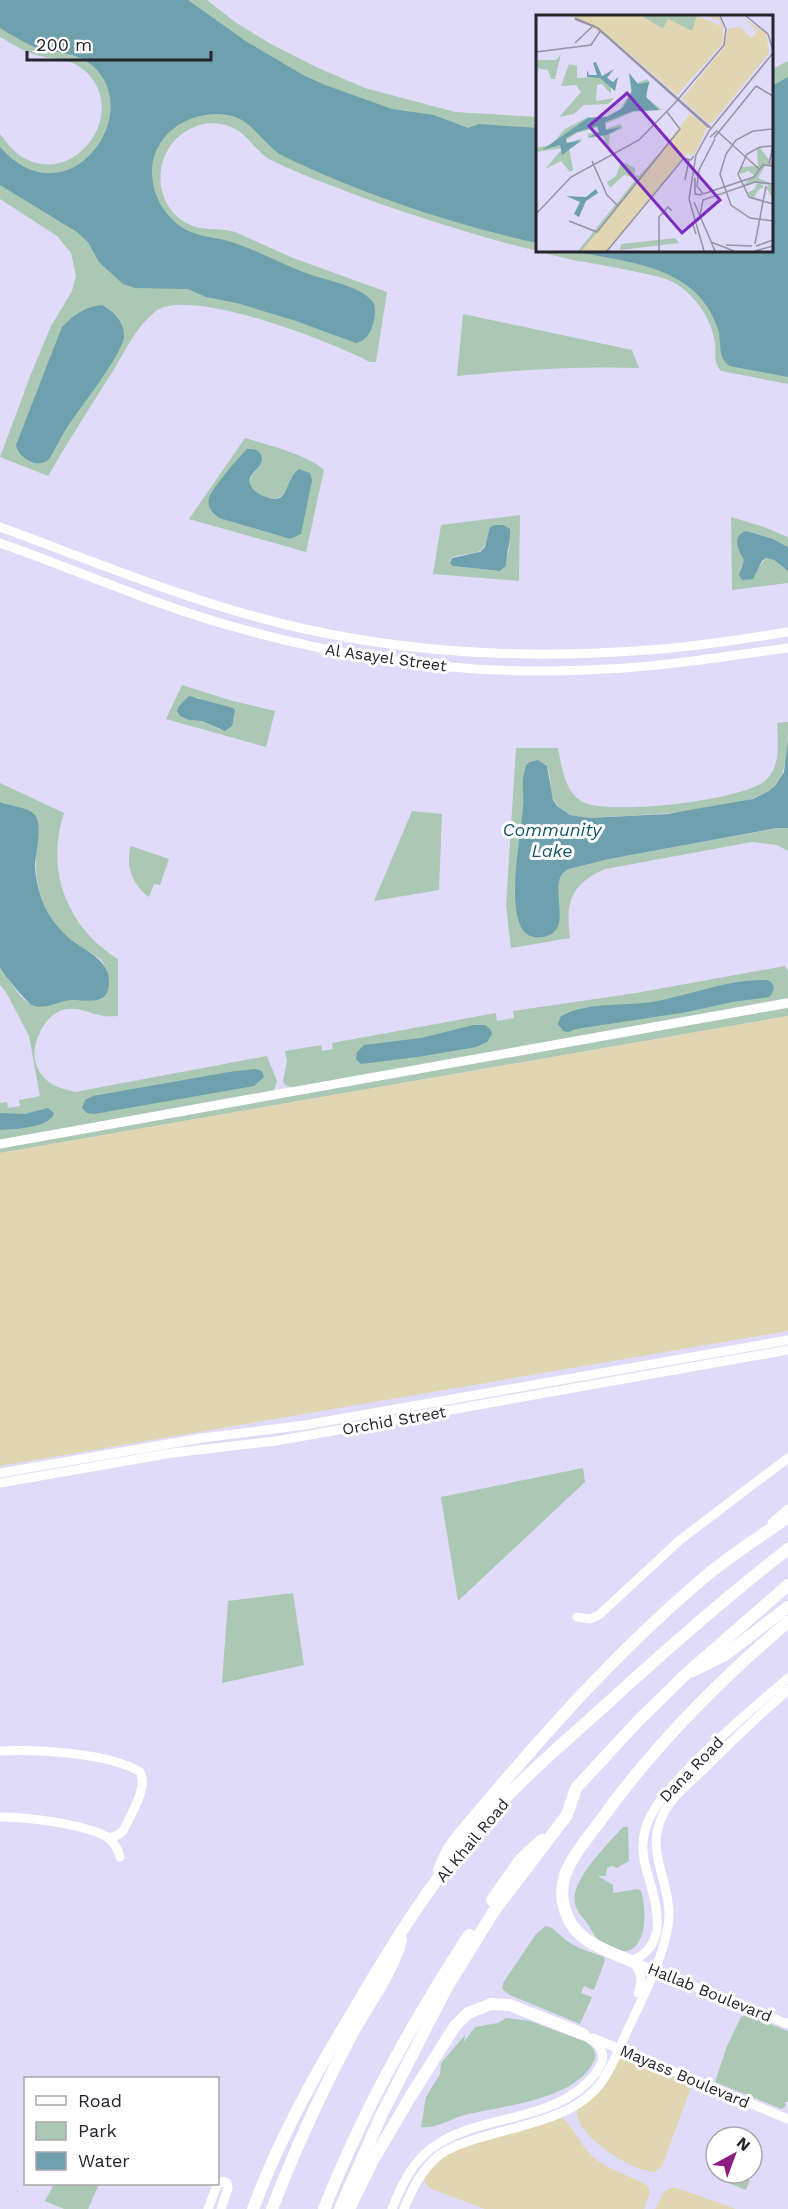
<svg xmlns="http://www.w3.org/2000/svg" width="788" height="2209" font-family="'Work Sans',sans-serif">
  <rect width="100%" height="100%" fill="#e0dbf8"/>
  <g fill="#aac8b3" fill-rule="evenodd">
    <path d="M0,0H207L235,22L269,43L316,67L365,88L455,112L537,117L538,250H772V69L788,61V384L721,371C713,363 716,352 715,342C711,317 693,292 671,281C662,277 651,275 641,273C613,266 584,263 556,256C490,240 425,220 361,197C331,185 298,174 269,159C254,150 248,134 231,127C219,122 204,122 192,128C153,146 149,201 186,223C202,232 218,227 235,232L293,258L387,292L376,362H370C334,343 190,286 156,311C136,326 124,354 111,374C90,408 68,441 48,476L0,457L31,374L51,326L72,291L76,276L71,253L57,236L0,199V134C7,143 13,151 22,157C76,189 131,110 84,70C69,57 51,60 33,54C21,50 11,43 0,37Z"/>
    <path d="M463,314L632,350L639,368C578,366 518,370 457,376Z"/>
    <path d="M245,438C268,445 307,454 324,470L306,552L189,519ZM260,465C257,469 251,475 250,481C248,496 278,505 286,492C289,488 290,483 291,478L290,539L219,518L213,514Z"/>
    <path d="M520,515L519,581L433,574L441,525ZM489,530L510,536L509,550L503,568L500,571L453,566L450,560L452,557C475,551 485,559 489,530Z"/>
    <path d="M731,517L764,527L788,537V547L773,539L747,531L745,560L740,569L759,567L766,558L774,560L788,571V583L732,590Z"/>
    <path d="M182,685L233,701L275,711L266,747L166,719ZM196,697L211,703L233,708L221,730L202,721L189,720Z"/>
    <path d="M788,722C788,741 788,768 777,784C753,814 627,815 589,818C574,818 555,811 552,794C550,785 551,775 547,766L538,760L530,762L524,771L523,808L516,891L519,923L531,937C583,942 540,883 569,869L609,859L784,827L788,828V851L777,845L752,842L605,869C571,884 565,902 570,938L511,948L506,905L516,748H558C562,767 564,790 581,801C605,817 746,800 766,780C781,766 778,743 777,723Z"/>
    <path d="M0,783L64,813C45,870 67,928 118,959V1016C112,1016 105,1017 99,1015C87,1012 76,1006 63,1010C52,1013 45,1022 40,1032C30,1052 33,1072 53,1085C59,1088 68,1090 75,1092L267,1056L277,1081L274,1090L0,1140V1103L7,1102L8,1108L20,1106L19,1100L40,1096L29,1036L6,992L0,985V967C9,978 17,996 29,1003C42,1011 52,1002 65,1000C78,998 97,1006 105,994C111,987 104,971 103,962C93,952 79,947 68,938C37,911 31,869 39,830L29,811L0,802Z"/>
    <path d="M412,811L442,814L439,890L374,901Z"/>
    <path d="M131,846L169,859L160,885L154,884L149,897C133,886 125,865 131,846Z"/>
    <path d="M785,966L788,971V998L294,1088L285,1085L283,1081L287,1061L285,1051L321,1045L322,1051L333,1049L332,1043L496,1013L497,1021L514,1018L513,1011L636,993Z"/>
    <path d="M788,1008V1016L0,1153V1144L283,1093Z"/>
    <path d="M583,1468L585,1482L458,1601L441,1497Z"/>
    <path d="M293,1593L304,1665L222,1683L228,1601Z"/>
    <path d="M623,1827H628L629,1861L617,1868L612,1866L607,1868L606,1876H598L613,1885V1893L638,1889L641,1891C650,1922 643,1973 600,1941C593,1936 590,1926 584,1919C578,1912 573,1905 575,1894C579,1872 608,1844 623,1827Z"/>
    <path d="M546,1926L552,1928L567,1941L579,1948L604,1957L605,1960L594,1990L584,1986L581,1993L592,1997L580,2024L510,1995L502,1989L503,1983L536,1934Z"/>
    <path d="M749,2014L760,2020L788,2031V2102H785L786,2106L782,2109L715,2082L727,2046L741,2017Z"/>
    <path d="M506,2018L530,2021L586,2042C593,2047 598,2053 594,2061C576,2100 502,2106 465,2115C450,2119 436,2129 421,2127L426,2097L440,2074L441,2063L465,2035L464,2042L475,2027L498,2023Z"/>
    <path d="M727,2173H733L750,2180L746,2190L724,2181Z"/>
    <path d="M54,2184H99L88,2209H64L45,2201Z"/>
  </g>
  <g fill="#e0d6b1">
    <path d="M788,1016V1331L0,1466V1153Z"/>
    <path d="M626,2054L686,2081L691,2088L662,2166L654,2172C632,2171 573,2135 577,2109L620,2056Z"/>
    <path d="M560,2116C571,2122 581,2147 593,2157C609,2171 631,2175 648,2186L650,2193L644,2209H485L429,2188L423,2179L426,2173L443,2157L460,2149Z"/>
    <path d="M673,2187L677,2188L736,2209H655L665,2191Z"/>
  </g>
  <g fill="#6ea0ae">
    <path d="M0,0H188L244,40L303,75L325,85L392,109L434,115L468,128L479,124L537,128V243C451,224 365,195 285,157C263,146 253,119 228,115C193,109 155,131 152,168C151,189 159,207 174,221C189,236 208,236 228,241C254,249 278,262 303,272C321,279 342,282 359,291C363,293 370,298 373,302C376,307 375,315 374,320C372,330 367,341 356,343L296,321L237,303L206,297L188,289L135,288L123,284L99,262L88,242L77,232L0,185V147C66,223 147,115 93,66C76,51 57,54 37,48C24,43 12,35 0,28Z"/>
    <path d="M788,77V377L730,366C717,359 722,342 718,329C697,265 629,263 573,251L772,250V86Z"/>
    <path d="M102,305C113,311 125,322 124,337C121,356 82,405 70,423C62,434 57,447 49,459C39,470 18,458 16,445L62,327C74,315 84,307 102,305Z"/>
    <path d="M247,449C252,449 257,449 260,453C267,464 253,470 250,478C248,485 254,491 259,494C292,510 282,482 299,469L310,473L312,480L301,534L290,539L219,518C212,513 207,507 209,498C213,487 238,458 247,449Z"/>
    <path d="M495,525H503L510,529C511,542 506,553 506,566L500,571L453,566L450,563L452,558L480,552L485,547L490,527Z"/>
    <path d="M747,531L773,539L788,547V571L774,560L766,558L762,561L753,579L742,580L739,575L744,560C738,550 731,535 747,531Z"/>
    <path d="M189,696L233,708L235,710L232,726L225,731L202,721L189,720L180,716L177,711L179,706Z"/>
    <path d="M788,740V828H777L609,859L569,869C542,881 579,932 542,937C531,939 524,934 520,925C508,894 521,839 523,806C524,795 521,780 525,769C526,765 527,764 530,762L538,760L547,766L553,800L557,806L570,815L589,818L667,814L753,799L769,791L776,785L784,772Z"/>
    <path d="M0,802C10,806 27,807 34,814C44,824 35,853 35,867C36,882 40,898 47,911C53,922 61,931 70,939C87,952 115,962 108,990C104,1005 83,1000 72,1000C59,1000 45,1011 32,1005C26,1002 2,972 0,967C0,959 0,939 0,930C0,888 0,845 0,802Z"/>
    <path d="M767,980L771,982L774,987L772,994L769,997L732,1002L687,1012L576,1029L568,1032L563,1031L558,1024L561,1016C589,1001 628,1007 657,1001C693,994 730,979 767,980Z"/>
    <path d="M473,1025H485L491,1030L492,1034L487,1042L476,1047L424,1056L361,1064L356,1059L357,1052L364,1045L421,1038Z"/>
    <path d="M256,1069L262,1071L264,1077L254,1086L94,1114L87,1113L82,1108L85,1100L93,1096L229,1072Z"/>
    <path d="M48,1108L54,1113C50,1128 14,1129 0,1130V1113L25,1114Z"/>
  </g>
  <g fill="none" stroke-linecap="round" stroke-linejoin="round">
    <g stroke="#fff" stroke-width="9">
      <path d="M0,527C101,564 200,606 305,629C418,654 533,659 648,650C695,647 742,639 788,632"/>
      <path d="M0,543C77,570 152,604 231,626C353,661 481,677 608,669C668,666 728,656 788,648"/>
      <path d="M0,1144L788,1003"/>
      <path d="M0,1473L202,1438L305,1425L788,1340"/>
      <path d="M0,1483L172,1453L276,1441L788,1350"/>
      <path d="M772,1523L788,1509"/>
      <path d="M577,1617L590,1619L599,1615L680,1540L788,1458"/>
      <path d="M0,1751C36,1749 110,1753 140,1772C149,1786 130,1816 123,1831L118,1835L108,1838"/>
      <path d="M0,1817C27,1817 84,1824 107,1837C114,1842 118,1849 120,1857"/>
      <path d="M631,1961C677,1943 650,1891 644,1859C642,1848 643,1837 646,1827C657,1787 754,1708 788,1678"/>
      <path d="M631,1961L788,2024"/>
      <path d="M633,1962C642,1972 643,1981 638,1993"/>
      <path d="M593,2038L788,2119"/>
      <path d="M208,2209L217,2185L223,2181L227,2183L228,2188L221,2209"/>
      <path d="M392,2209C402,2183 414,2158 439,2143C488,2113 558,2122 596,2073C601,2065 606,2057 600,2048C597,2042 588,2038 583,2034"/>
      <path d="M404,2209C412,2189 421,2171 438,2156C450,2147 465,2142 479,2138C520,2125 578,2118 603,2080C613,2065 620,2047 627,2031C643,1997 669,1949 669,1912C668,1879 647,1852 661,1819C669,1799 687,1785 702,1771C730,1743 758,1716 788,1690"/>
    </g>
    <g stroke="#fff" stroke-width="12">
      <path d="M693,1671L725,1655L788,1607"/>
      <path d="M439,1870L448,1850L458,1836C535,1744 614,1653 706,1576C732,1554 760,1537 788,1517"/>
      <path d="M492,1900L521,1859L542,1840"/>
      <path d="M631,1961C603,1949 571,1940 564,1906C561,1896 562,1885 565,1875C573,1854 590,1835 603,1817C656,1744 719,1680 788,1622"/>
      <path d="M253,2209C280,2136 318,2069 358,2003C393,1943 430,1884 475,1831C515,1784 563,1743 609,1702C667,1649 726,1597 788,1549"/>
      <path d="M272,2209C295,2149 322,2091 352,2034C369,2003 392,1974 401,1940"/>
      <path d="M324,2209C362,2113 413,2021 469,1935"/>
      <path d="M340,2209L381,2116L447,1987L494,1911L567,1815L576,1788L638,1721L686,1674L788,1585"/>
      <path d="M349,2209L372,2162L412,2094L455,2026L468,2013L491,2004L510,2005L583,2034"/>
    </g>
  </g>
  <g text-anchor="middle" stroke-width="6" stroke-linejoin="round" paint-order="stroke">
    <g font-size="16" fill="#26242e" stroke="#fff">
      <text transform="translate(386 657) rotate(8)" y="6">Al Asayel Street</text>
      <text transform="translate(394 1420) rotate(-10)" y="6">Orchid Street</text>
      <text transform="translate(691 1769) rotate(-46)" y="6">Dana Road</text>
      <text transform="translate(472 1840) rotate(-50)" y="6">Al Khail Road</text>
      <text transform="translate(710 1992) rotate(22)" y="6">Hallab Boulevard</text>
      <text transform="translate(685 2076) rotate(23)" y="6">Mayass Boulevard</text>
    </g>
    <g font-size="18" font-style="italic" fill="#135767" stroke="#fff">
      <text x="552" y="836">Community<tspan x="552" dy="21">Lake</tspan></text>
    </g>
  </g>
  <g transform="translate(536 15)">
    <rect width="237" height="237" fill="#e0dbf8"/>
    <path d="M105,1H161L162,4L156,16L132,5L127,14ZM25,39L19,64H15L12,55L0,53V45H20ZM33,49L41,51V63L64,62L75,69V79L66,69L61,70L60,86L78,83L72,89L48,90L38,99L23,102L45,77L40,70L25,71ZM93,58L101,68L111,64L114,68L110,74L111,83L126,95L97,97L69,109L70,114L84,109L87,113L74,119L72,134L67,121L52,123V119L63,117L62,112L41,118L30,125L33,129L47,122L33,133L37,155L34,157L25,146L9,154L27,133L0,137V133L15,130L29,114L52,102H68L83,95L95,78ZM150,108L46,236H42L101,163L88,160L74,173L71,167L80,161L84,150L90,148L99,153V160L103,161ZM224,133L237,150L229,151L222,163L237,169V183L230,173L233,170L225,169L228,172L221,176L218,184L211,178L219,174L221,167L206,171L218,160L212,156L204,159V152L222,151L221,134ZM139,223L143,228L84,235L85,229Z" fill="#aac8b3"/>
    <path d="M37,1H106L127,14L132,4L156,16L161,1L185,11L183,5L171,1H182L187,11V28L141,80L82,29ZM205,1L230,18L233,38L177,107L172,108L146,84L187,33L192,14L203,12L216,23L221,16ZM154,99L171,112L158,141L151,138L71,236H46Z" fill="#e0d6b1"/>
    <path d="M60,47L66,61L78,54L71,63L77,67L82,62L79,76L64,63L51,62V55L53,60H61L57,48ZM93,58L102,69L113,67L110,82L123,95L97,96L69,107L70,115L85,112L71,120L53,122L63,117L61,111L41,117L30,123V128L46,125L26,140L24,130L6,135L52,103L71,102L87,93L96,76ZM60,174L62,178L50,186L43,202L38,199L44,187L30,181L50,182Z" fill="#6ea0ae"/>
    <path fill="none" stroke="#9692a7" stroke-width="1.5" d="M210,1L232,19L237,35M39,4L61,13L172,112H174L62,13L39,3M39,28L58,10M0,37L55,30L65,15M220,71L237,81M237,114L217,116L200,125L190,139L184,159L195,190L214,203L237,206M174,122L181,116L223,154M178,123L220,71M237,131L224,132L211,139L202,159L213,182L237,189M56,146L71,180L82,191M233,149L237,131M159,163V179L166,180M149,165L153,145M167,179L161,171L163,155L179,124M167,179L218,162L227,150L237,151M158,187L179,236M0,199L35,162L103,125L138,89L188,30L190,14L184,1M164,200L167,185L219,167L237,169M33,206L61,217L144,114L131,97M158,213L156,207L160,219M175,227L198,236M219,229L230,171M190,230L216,231M220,231L237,225M71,236L148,143L155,145L158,141M123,236V202L132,192L136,196M168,236L153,184L160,140L173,116L237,38M219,236L237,231"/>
    <path fill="#7b2cbf" fill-opacity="0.15" stroke="#7b2cbf" stroke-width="3" d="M91,78L184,185L146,218L53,111Z"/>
    <rect width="237" height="237" fill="none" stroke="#26242e" stroke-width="3"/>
  </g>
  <rect x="24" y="2077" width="195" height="108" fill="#ffffff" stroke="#a8a7ab" stroke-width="1.5"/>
  <rect x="36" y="2096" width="30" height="9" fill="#ffffff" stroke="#a8a7ab" stroke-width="1.5"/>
  <text x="78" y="2107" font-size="18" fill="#26242e">Road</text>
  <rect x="36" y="2122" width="30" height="18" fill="#aac8b3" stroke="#a8a7ab" stroke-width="1.5"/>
  <text x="78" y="2137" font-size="18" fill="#26242e">Park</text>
  <rect x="36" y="2152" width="30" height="18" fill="#6ea0ae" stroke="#a8a7ab" stroke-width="1.5"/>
  <text x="78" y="2167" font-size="18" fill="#26242e">Water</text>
  <g transform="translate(734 2155) rotate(41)"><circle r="28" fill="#ffffff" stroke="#a8a7ab" stroke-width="1.5"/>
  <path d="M0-4.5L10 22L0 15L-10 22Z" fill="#8d1d80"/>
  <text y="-9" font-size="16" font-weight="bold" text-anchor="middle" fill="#26242e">N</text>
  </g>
  <path d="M27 51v9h184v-9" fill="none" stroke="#26242e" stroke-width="3"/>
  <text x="36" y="51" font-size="18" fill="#26242e" stroke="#ffffff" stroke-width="4.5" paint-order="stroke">200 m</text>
</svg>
